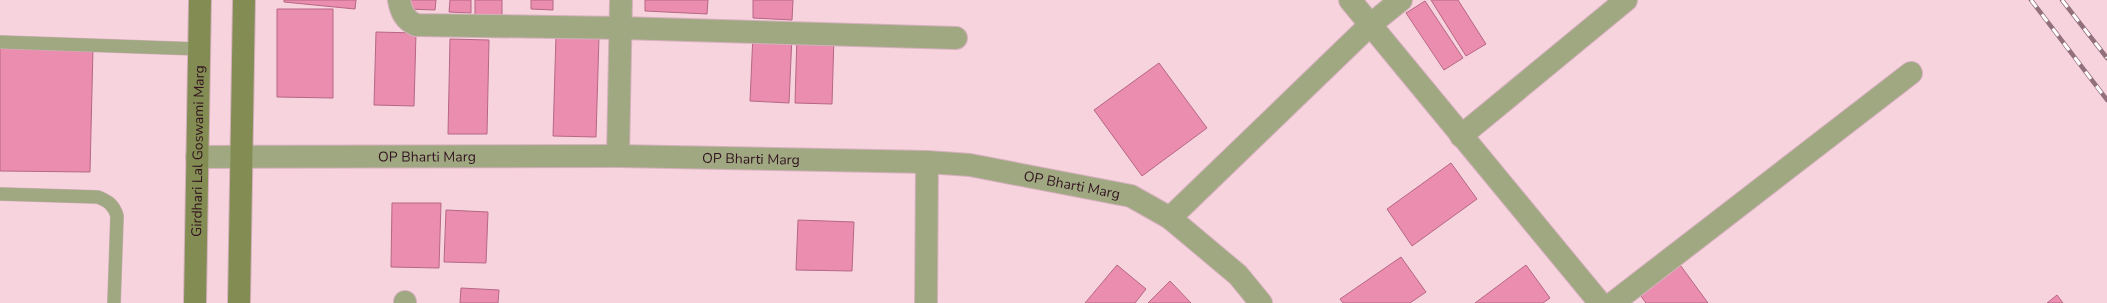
<svg xmlns="http://www.w3.org/2000/svg" width="2107" height="303" font-family="'Nunito Sans',sans-serif">
  <rect width="100%" height="100%" fill="#f7d3de"/>
  <g fill="#ea8daf" stroke="#b66784">
    <path d="M284,0H356L355,9L284,2Z"/>
    <path d="M408,0H436L435,10L407,9Z"/>
    <path d="M450,0H471V13L449,12Z"/>
    <rect x="475" y="0" width="27" height="18"/>
    <path d="M531,0H553V10L531,9Z"/>
    <path d="M645,0H708L707,14L645,11Z"/>
    <path d="M753,0H793L792,20L753,18Z"/>
    <path d="M1431,0H1458L1486,44L1466,56Z"/>
    <path d="M1425,1L1463,58L1444,70L1406,13Z"/>
    <path d="M277,9H333V98L277,97Z"/>
    <path d="M376,32L416,33L414,106L374,105Z"/>
    <path d="M753,34L792,36L789,103L750,101Z"/>
    <path d="M556,35L599,37L596,137L553,136Z"/>
    <path d="M797,35L834,36L832,104L795,103Z"/>
    <path d="M450,39L489,40L487,134H448Z"/>
    <path d="M0,47L93,48L90,172L0,171Z"/>
    <path d="M1159,63L1207,128L1142,176L1094,110Z"/>
    <path d="M1451,163L1477,199L1412,246L1387,209Z"/>
    <path d="M392,203H441L439,268L391,267Z"/>
    <path d="M446,210L488,212L486,263L444,262Z"/>
    <path d="M798,220L854,222L852,271L796,270Z"/>
    <path d="M1401,257L1426,292L1410,303H1343L1340,299Z"/>
    <path d="M1675,258L1708,303H1646L1635,288Z"/>
    <path d="M1117,265L1146,289L1135,303H1085Z"/>
    <path d="M1526,265L1550,298L1543,303H1475Z"/>
    <path d="M1170,281L1191,303H1148Z"/>
    <path d="M461,288L499,290L498,303H460Z"/>
    <path d="M2057,295L2063,303H2047Z"/>
  </g>
  <g fill="none" stroke-linecap="round" stroke-linejoin="round">
    <g stroke="#d4b0bc" stroke-width="14">
      <g id="service">
        <path d="M0,42L199,49"/>
        <path d="M0,194L98,197C108,201 114,205 117,216L114,303"/>
      </g>
    </g>
    <g stroke="#d4b0bc" stroke-width="24">
      <g id="minor">
        <path d="M399,0C401,12 405,20 416,25L621,28L956,38"/>
        <path d="M1350,0L1600,303"/>
        <path d="M1461,136L1626,0"/>
        <path d="M618,156L621,0"/>
        <path id="s1" d="M197,157L618,156L927,162L970,165L1131,196L1170,218L1238,275L1261,303"/>
        <path d="M1170,218L1370,25L1401,0"/>
        <path d="M405,303V302"/>
        <path d="M926,303L927,162"/>
        <path d="M1613,303L1911,73"/>
      </g>
    </g>
    <g stroke="#d4b0bc" stroke-width="24">
      <g id="secondary">
        <path id="s2" d="M195,303L200,0"/>
        <path d="M239,303L244,0"/>
      </g>
    </g>
    <use href="#service" stroke="#a0a882" stroke-width="13"/>
    <use href="#minor" stroke="#a0a882" stroke-width="22"/>
    <use href="#secondary" stroke="#838d53" stroke-width="22"/>
    <g stroke="#92717c" stroke-width="4.5">
      <g id="rail">
        <path d="M2031,0L2107,100"/>
        <path d="M2062,0L2107,58"/>
      </g>
    </g>
    <use href="#rail" stroke="#fff" stroke-width="3" stroke-dasharray="9" stroke-linecap="butt"/>
  </g>
  <g text-anchor="middle" stroke-width="3.5" stroke-linejoin="round" paint-order="stroke">
    <g font-size="14" fill="#32131f" stroke="#fff">
      <text dy="5" stroke="none"><textPath href="#s2" startOffset="152">Girdhari Lal Goswami Marg</textPath></text>
      <text dy="5" stroke="none"><textPath href="#s1" startOffset="230">OP Bharti Marg</textPath></text>
      <text dy="5" stroke="none"><textPath href="#s1" startOffset="554">OP Bharti Marg</textPath></text>
      <text dy="5" stroke="none"><textPath href="#s1" startOffset="877">OP Bharti Marg</textPath></text>
    </g>
  </g>
</svg>
